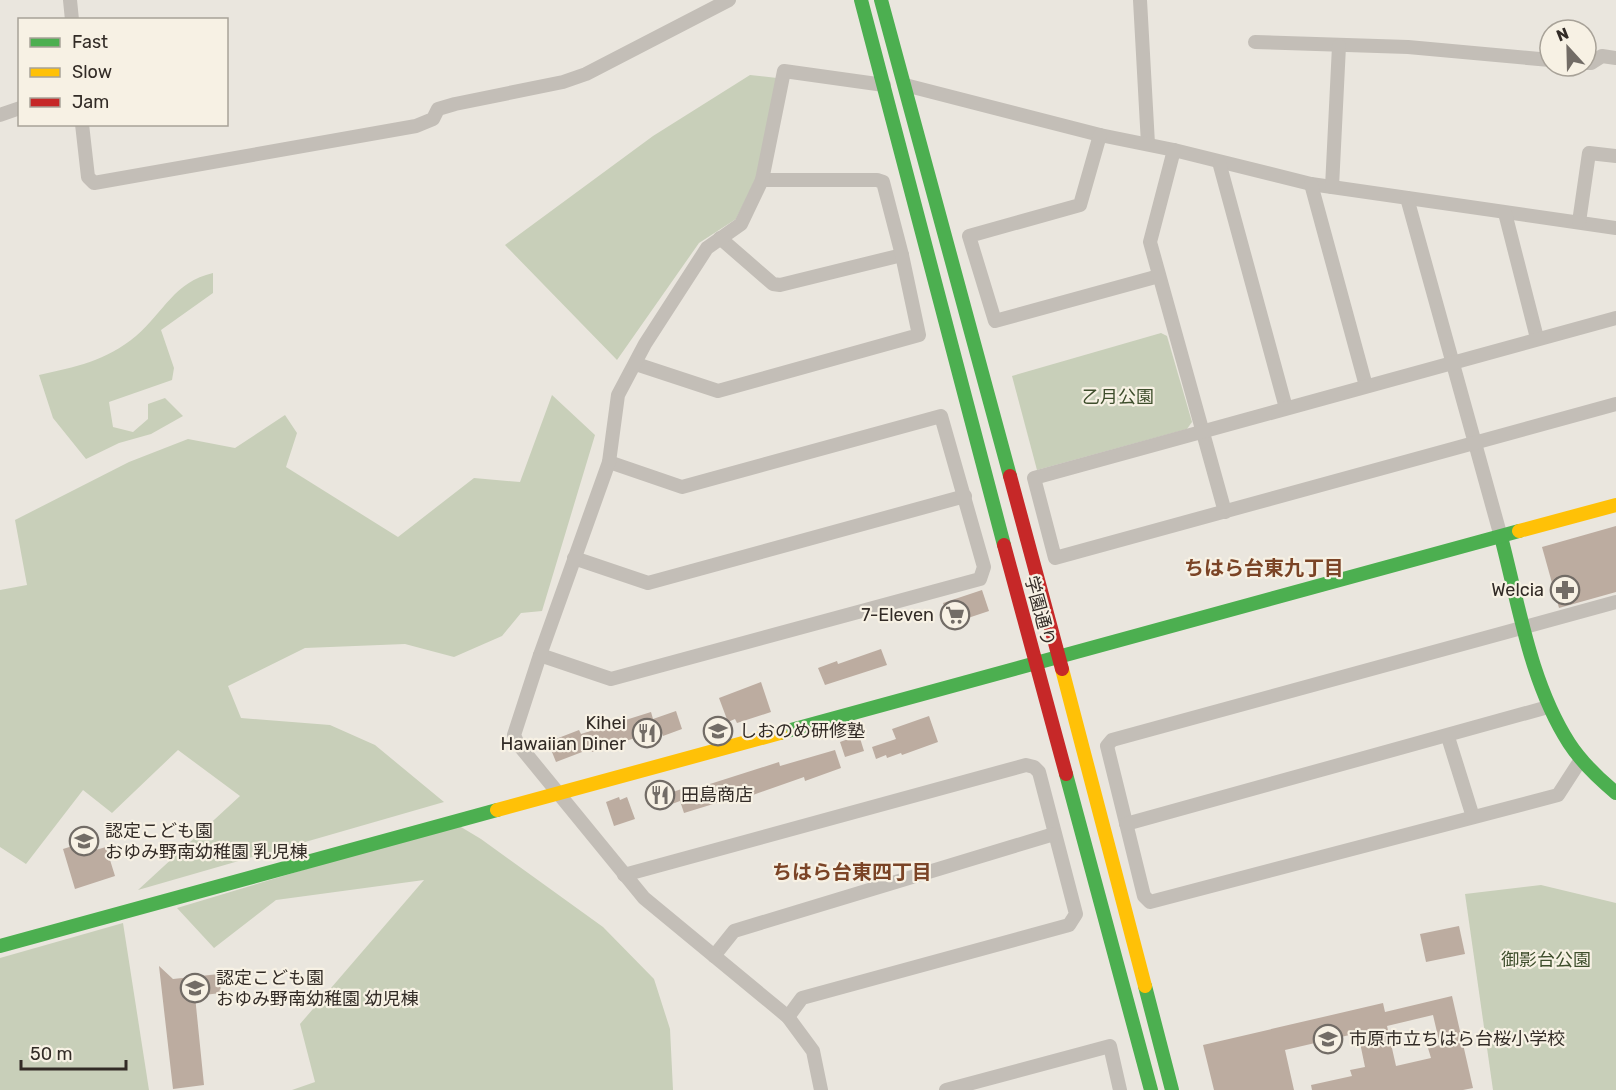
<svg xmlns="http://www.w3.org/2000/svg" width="1616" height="1090" font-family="Rubik,'Noto Sans JP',sans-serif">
  <rect width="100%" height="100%" fill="#eae6de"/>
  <g fill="#c8cfb9">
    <path d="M750,75L777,78L758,174L736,219L699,243L617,360L505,245L653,136Z"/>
    <path d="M213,273V293L161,330L174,368L172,380L109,402L113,427L133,432L148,419V404L165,398L183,416L151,434L119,443L86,459L53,418L39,375C75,367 106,361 136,336C164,312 174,282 213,273Z"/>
    <path d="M1161,333L1167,336L1192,422L1187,429L1037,470L1012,376Z"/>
    <path d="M552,395L595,435L542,611L521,613L502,636L454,657L405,644L305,648L228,686L241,718L330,725L375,745L444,802L138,890L240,796L178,750L112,813L83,790L26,864L0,847V590L27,585L15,520L129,462L188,439L235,448L285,415L297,433L286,467L398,537L474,478L520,482Z"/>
    <path d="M456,824L481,839L603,927L654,979L670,1029L673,1090H292L315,1082L300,1024L424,880L276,900L214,948L177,908Z"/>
    <path d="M1541,885L1616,903V1090H1493L1465,894Z"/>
    <path d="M123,923L149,1090H0V958Z"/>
  </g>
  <g fill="#bcaca0" fill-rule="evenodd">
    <path d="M1616,526V592L1559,608L1542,547Z"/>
    <path d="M982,590L989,611L950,624L943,603Z"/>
    <path d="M881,649L887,665L825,685L818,668L837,661L838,664Z"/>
    <path d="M761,682L771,712L737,723L735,719L728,722L719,698Z"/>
    <path d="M676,711L682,729L663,736L662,733L639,741L638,737L592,752L590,749L556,762L548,742L579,730L581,734L651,712L653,719Z"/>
    <path d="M929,716L938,742L902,755L901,753L887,758L886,755L876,759L872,747L896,739L892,729Z"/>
    <path d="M859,735L864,751L845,757L840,742Z"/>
    <path d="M835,750L841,768L805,781L804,777L750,796L749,793L684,813L680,801L661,808L654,788L670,783L673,792L687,787L688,791L779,762L780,766Z"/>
    <path d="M619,797L620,800L627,797L635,819L614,826L606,802Z"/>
    <path d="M82,843L85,853L106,847L115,876L75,889L63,849Z"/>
    <path d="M1459,926L1465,954L1426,962L1420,934Z"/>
    <path d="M159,966L173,979L219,974L221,993L195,996L204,1085L173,1089Z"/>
    <path d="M1452,996L1473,1088L1463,1090H1312L1311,1085L1352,1076L1350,1070L1365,1067L1358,1033L1285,1050L1294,1090H1214L1203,1045L1383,1003L1385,1012ZM1433,1015L1440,1045L1428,1048L1431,1058L1396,1066L1387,1026Z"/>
  </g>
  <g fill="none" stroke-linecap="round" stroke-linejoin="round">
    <g stroke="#c3beb7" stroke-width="14">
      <path d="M70,0L72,20"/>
      <path d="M1140,0L1148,144"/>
      <path d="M1255,42L1408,47L1550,60"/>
      <path d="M1586,63H1591L1602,56L1616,58"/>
      <path d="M905,85L1100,135L1174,150L1311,184L1616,228"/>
      <path d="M0,115L20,108"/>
      <path d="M82,124L88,177L94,183L416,126L433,119L438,109L455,104L563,82L586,74L729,0"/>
      <path d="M1100,135L1080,205L969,236L995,321L1159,276"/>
      <path d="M1174,150L1150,242L1225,512"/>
      <path d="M1219,162L1286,408"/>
      <path d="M1311,184L1366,386"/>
      <path d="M1332,187L1339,46"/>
      <path d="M1407,198L1501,537"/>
      <path d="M1505,213L1537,338"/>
      <path d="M1579,222L1589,153L1616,156"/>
      <path d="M720,238L773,284L780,285L902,255"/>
      <path d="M1616,318L1034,478L1055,558L1616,404"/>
      <path d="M636,364L718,391L919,335L902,255L883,182L877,180H762"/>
      <path d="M574,558L648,583L965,496"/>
      <path d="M540,655L611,679L980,579L984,567L941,416L682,487L609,462"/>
      <path d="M1448,737L1473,817"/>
      <path d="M1580,761L1558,795L1150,902L1144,896L1107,746L1112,740L1616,602"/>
      <path d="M1126,824L1548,707"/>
      <path d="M624,875L1026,765L1034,767L1039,772L1076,914L1069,925L802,998L788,1017"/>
      <path d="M714,956L734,931L1054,834"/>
      <path d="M821,1090L813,1051L788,1017L644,898L518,744L514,735L540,655L609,462L618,395L645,344L707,248L741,224L762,180L784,71L884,85"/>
      <path d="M946,1090L1110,1046L1120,1090"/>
    </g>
    <g stroke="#4caf50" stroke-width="14">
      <path d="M861,0L1004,545"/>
      <path d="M881,0L1010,476"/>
      <path d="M1501,537C1519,605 1530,682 1569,743C1582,763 1598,778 1616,793"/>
      <path d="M780,733L1519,531"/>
      <path d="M1066,774L1151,1090"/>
      <path d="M0,946L497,810"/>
      <path d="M1145,986L1172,1090"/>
    </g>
    <g stroke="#ffc107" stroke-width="14">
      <path d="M1519,531L1616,505"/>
      <path d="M1062,669L1145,986"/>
      <path d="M497,810L780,733"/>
    </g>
    <g stroke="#c62828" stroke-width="14">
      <path d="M1010,476L1062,669"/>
      <path d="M1004,545L1066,774"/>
    </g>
  </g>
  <defs>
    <g id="pharmacy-ring" transform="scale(1.5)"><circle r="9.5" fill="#f7f1e4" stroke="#726c66" stroke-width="1.5"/><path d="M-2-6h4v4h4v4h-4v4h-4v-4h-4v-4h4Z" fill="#726c66"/></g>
    <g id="supermarket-ring" transform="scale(1.5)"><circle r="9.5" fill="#f7f1e4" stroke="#726c66" stroke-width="1.5"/><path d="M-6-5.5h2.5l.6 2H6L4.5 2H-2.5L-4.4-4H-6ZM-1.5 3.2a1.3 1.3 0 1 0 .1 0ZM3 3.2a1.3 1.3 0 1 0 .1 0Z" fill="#726c66"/></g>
    <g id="school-ring" transform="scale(1.5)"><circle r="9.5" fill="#f7f1e4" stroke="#726c66" stroke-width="1.5"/><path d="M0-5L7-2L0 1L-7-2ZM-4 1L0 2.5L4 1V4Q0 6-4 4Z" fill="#726c66"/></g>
    <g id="restaurant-ring" transform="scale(1.5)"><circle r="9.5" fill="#f7f1e4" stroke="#726c66" stroke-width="1.5"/><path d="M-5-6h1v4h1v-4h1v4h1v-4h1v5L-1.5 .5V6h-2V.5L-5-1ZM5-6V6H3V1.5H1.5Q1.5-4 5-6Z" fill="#726c66"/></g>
  </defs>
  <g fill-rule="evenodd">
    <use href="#pharmacy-ring" x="1565" y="590"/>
    <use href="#supermarket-ring" x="955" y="615"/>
    <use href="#school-ring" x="718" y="731"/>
    <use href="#restaurant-ring" x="647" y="733"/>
    <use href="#restaurant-ring" x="660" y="795"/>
    <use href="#school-ring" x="84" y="841"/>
    <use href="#school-ring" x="195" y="988"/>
    <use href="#school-ring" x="1328" y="1039"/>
  </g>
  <g text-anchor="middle" stroke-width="4.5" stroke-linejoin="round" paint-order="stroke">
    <g font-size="18" fill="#3e4e2c" stroke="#f7f1e4">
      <text x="1118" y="403">乙月公園</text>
      <text x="1546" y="966">御影台公園</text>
    </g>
    <g font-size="18" fill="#322b26" stroke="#f7f1e4" text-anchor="start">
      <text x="1544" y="596" text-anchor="end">Welcia</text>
      <text x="934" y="621" text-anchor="end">7-Eleven</text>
      <text x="626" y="729" text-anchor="end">Kihei<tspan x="626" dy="21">Hawaiian Diner</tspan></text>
      <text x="739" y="737">しおのめ研修塾</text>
      <text x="681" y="801">田島商店</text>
      <text x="105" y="837">認定こども園<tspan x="105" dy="21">おゆみ野南幼稚園 乳児棟</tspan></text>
      <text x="216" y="984">認定こども園<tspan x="216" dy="21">おゆみ野南幼稚園 幼児棟</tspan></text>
      <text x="1349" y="1045">市原市立ちはら台桜小学校</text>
    </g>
    <g font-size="18" fill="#322b26" stroke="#f7f1e4">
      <text transform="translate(1040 611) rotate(75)" y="6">学園通り</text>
    </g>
    <g font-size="20" font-weight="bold" fill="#7b4426" stroke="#f7f1e4">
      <text x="1264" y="575">ちはら台東九丁目</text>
      <text x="852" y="879">ちはら台東四丁目</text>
    </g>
  </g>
  <rect x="18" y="18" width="210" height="108" fill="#f7f1e4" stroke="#a8a298" stroke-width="1.5"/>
  <rect x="30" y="38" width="30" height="9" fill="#4caf50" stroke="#a8a298" stroke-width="1.5"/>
  <text x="72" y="48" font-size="18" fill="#322b26">Fast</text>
  <rect x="30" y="68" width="30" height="9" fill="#ffc107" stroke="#a8a298" stroke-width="1.5"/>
  <text x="72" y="78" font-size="18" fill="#322b26">Slow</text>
  <rect x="30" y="98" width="30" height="9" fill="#c62828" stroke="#a8a298" stroke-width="1.5"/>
  <text x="72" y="108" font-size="18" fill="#322b26">Jam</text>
  <g transform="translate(1568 48) rotate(338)"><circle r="28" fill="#f7f1e4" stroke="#a8a298" stroke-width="1.5"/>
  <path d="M0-4.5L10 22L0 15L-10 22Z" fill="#726c66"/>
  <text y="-9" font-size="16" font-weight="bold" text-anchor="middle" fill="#322b26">N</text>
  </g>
  <path d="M21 1060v9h105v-9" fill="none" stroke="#322b26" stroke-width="3"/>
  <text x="30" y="1060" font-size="18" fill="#322b26" stroke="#f7f1e4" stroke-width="4.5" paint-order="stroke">50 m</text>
</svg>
